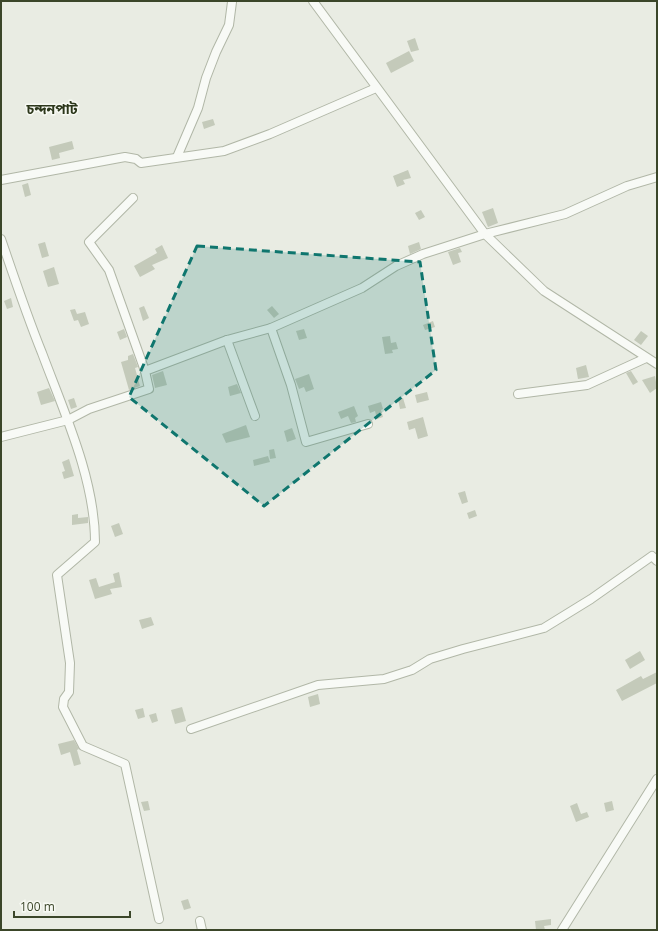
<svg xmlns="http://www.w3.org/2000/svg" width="658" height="931" font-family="'Open Sans','Noto Sans Bengali',sans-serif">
  <rect width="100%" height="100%" fill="#e9ece3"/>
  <g fill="#c4caba">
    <path d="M415,38L419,50L411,52L407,41Z"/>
    <path d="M409,51L414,61L391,73L386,63Z"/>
    <path d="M213,119L215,125L204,129L202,122Z"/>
    <path d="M72,141L74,149L59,153L60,158L52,160L49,147Z"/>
    <path d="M408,170L411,178L403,180L405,184L397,187L393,176Z"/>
    <path d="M28,183L31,195L25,197L22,185Z"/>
    <path d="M493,208L498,223L488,227L482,212Z"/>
    <path d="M421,210L425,217L419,220L415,213Z"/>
    <path d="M45,242L49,256L42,258L38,244Z"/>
    <path d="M419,242L421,249L410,254L408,246Z"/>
    <path d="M162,245L168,258L152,265L155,269L140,277L134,266L157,253L155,249Z"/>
    <path d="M460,248L462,252L458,253L461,262L453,265L448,252Z"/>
    <path d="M54,267L59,284L48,287L43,271Z"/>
    <path d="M11,298L13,307L7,309L4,301Z"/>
    <path d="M144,306L149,318L143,321L139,308Z"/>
    <path d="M272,306L279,314L274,318L267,310Z"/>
    <path d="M75,309L77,314L85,312L89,324L81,327L78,320L74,321L70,310Z"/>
    <path d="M433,321L435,327L425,330L423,325Z"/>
    <path d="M124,329L127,337L120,340L117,332Z"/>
    <path d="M304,329L307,338L299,340L296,331Z"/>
    <path d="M641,331L648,336L641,345L634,340Z"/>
    <path d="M390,336L391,343L396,342L398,349L392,350L393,353L385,354L382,337Z"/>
    <path d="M133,354L138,367L135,368L140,386L129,390L121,362L128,360V356Z"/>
    <path d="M586,365L589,377L578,379L576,368Z"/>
    <path d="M163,371L167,385L155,388L152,375Z"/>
    <path d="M631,371L638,382L633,385L626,373Z"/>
    <path d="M309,374L314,389L306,392L304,387L299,389L295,379Z"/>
    <path d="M655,376L657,388L650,393L642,380Z"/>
    <path d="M237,384L241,393L230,396L228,387Z"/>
    <path d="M49,388L55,401L41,405L37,392Z"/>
    <path d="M427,392L429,400L417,403L415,395Z"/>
    <path d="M74,398L77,407L71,409L68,400Z"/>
    <path d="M403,398L406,408L400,409L398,399Z"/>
    <path d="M381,402L383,409L381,410L383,417L377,419L375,411L370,413L368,406Z"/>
    <path d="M354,406L358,416L355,418L356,422L351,423L348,416L341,419L338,412Z"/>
    <path d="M423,417L428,436L418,439L415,428L409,430L407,422Z"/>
    <path d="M246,425L250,437L226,443L222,434Z"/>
    <path d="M292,428L296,439L287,442L284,431Z"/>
    <path d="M274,449L276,458L270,459L269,450Z"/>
    <path d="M268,456L270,462L254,466L253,460Z"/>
    <path d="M69,459L74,476L64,479L62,472L65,471L62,462Z"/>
    <path d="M465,491L468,502L462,504L458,493Z"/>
    <path d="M475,510L477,516L469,519L467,513Z"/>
    <path d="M78,514V518L88,517V523L72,525V515Z"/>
    <path d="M119,523L123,534L115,537L111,526Z"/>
    <path d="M119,572L122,587L110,589L112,594L95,599L89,580L96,578L99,587L115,582L113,574Z"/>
    <path d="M151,617L154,625L142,629L139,620Z"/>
    <path d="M640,651L645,660L630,669L625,660Z"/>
    <path d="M657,672V683L622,701L616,690L641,676L643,679Z"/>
    <path d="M318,694L320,704L310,707L308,697Z"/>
    <path d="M182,707L186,721L175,724L171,710Z"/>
    <path d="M143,708L145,717L138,719L135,710Z"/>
    <path d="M156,713L158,721L152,723L149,715Z"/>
    <path d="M74,740L79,749L77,750L81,764L74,766L70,752L61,755L58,744Z"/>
    <path d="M148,801L150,810L144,811L141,802Z"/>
    <path d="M612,801L614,810L606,812L604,803Z"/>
    <path d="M577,803L581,814L587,812L589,817L576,822L570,806Z"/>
    <path d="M188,899L191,908L184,910L181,901Z"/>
    <path d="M551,919V925L544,926L545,930H536L535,921Z"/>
  </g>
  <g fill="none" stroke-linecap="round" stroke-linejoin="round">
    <g stroke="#b1b7a7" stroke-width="10">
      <g id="street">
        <path d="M313,1L485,234L544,291L657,364"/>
        <path d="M177,157L198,108L206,78L216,52L229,25L232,2"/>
        <path d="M1,180L125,157L136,159L141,163L224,151L270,134L376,88"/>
        <path d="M133,198L89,242L109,270L145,371"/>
        <path d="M1,239C14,277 27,316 42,353C64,412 95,479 95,542L57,575L70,663L69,692L64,699L63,707L83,746L125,764L159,919"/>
        <path d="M271,328L291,385L306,442L368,424"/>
        <path d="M227,340L255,416"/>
        <path d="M518,394L587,385L646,358"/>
        <path d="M1,437L68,420L89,409L149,389L145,371L227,340L271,328L362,288L396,266L423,254L485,234L565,214L627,186L657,177"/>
        <path d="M191,729L318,685L384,679L412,670L430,659L463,649L544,628L591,599L652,556L657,561"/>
        <path d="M200,921L202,930"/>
        <path d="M562,930L657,779"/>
      </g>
    </g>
    <use href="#street" stroke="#f8faf6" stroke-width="8"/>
  </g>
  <path fill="#0f766e" fill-opacity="0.2" stroke="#0f766e" stroke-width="3" stroke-dasharray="8 5" stroke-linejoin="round" d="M197,246L420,262L436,370L264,506L129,397Z"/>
  <g text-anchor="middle" stroke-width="3" stroke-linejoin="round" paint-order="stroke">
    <g font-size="14" font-weight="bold" fill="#2c371b" stroke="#f7f9f3">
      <text x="52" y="114">চন্দনপাট</text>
    </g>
  </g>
  <rect width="658" height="931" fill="none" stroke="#3b4629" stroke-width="4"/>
  <path d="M14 911v6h116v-6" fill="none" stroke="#3b4629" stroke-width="2"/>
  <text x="20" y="911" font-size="12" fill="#3b4629" stroke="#f7f9f3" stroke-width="3" paint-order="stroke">100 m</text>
</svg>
